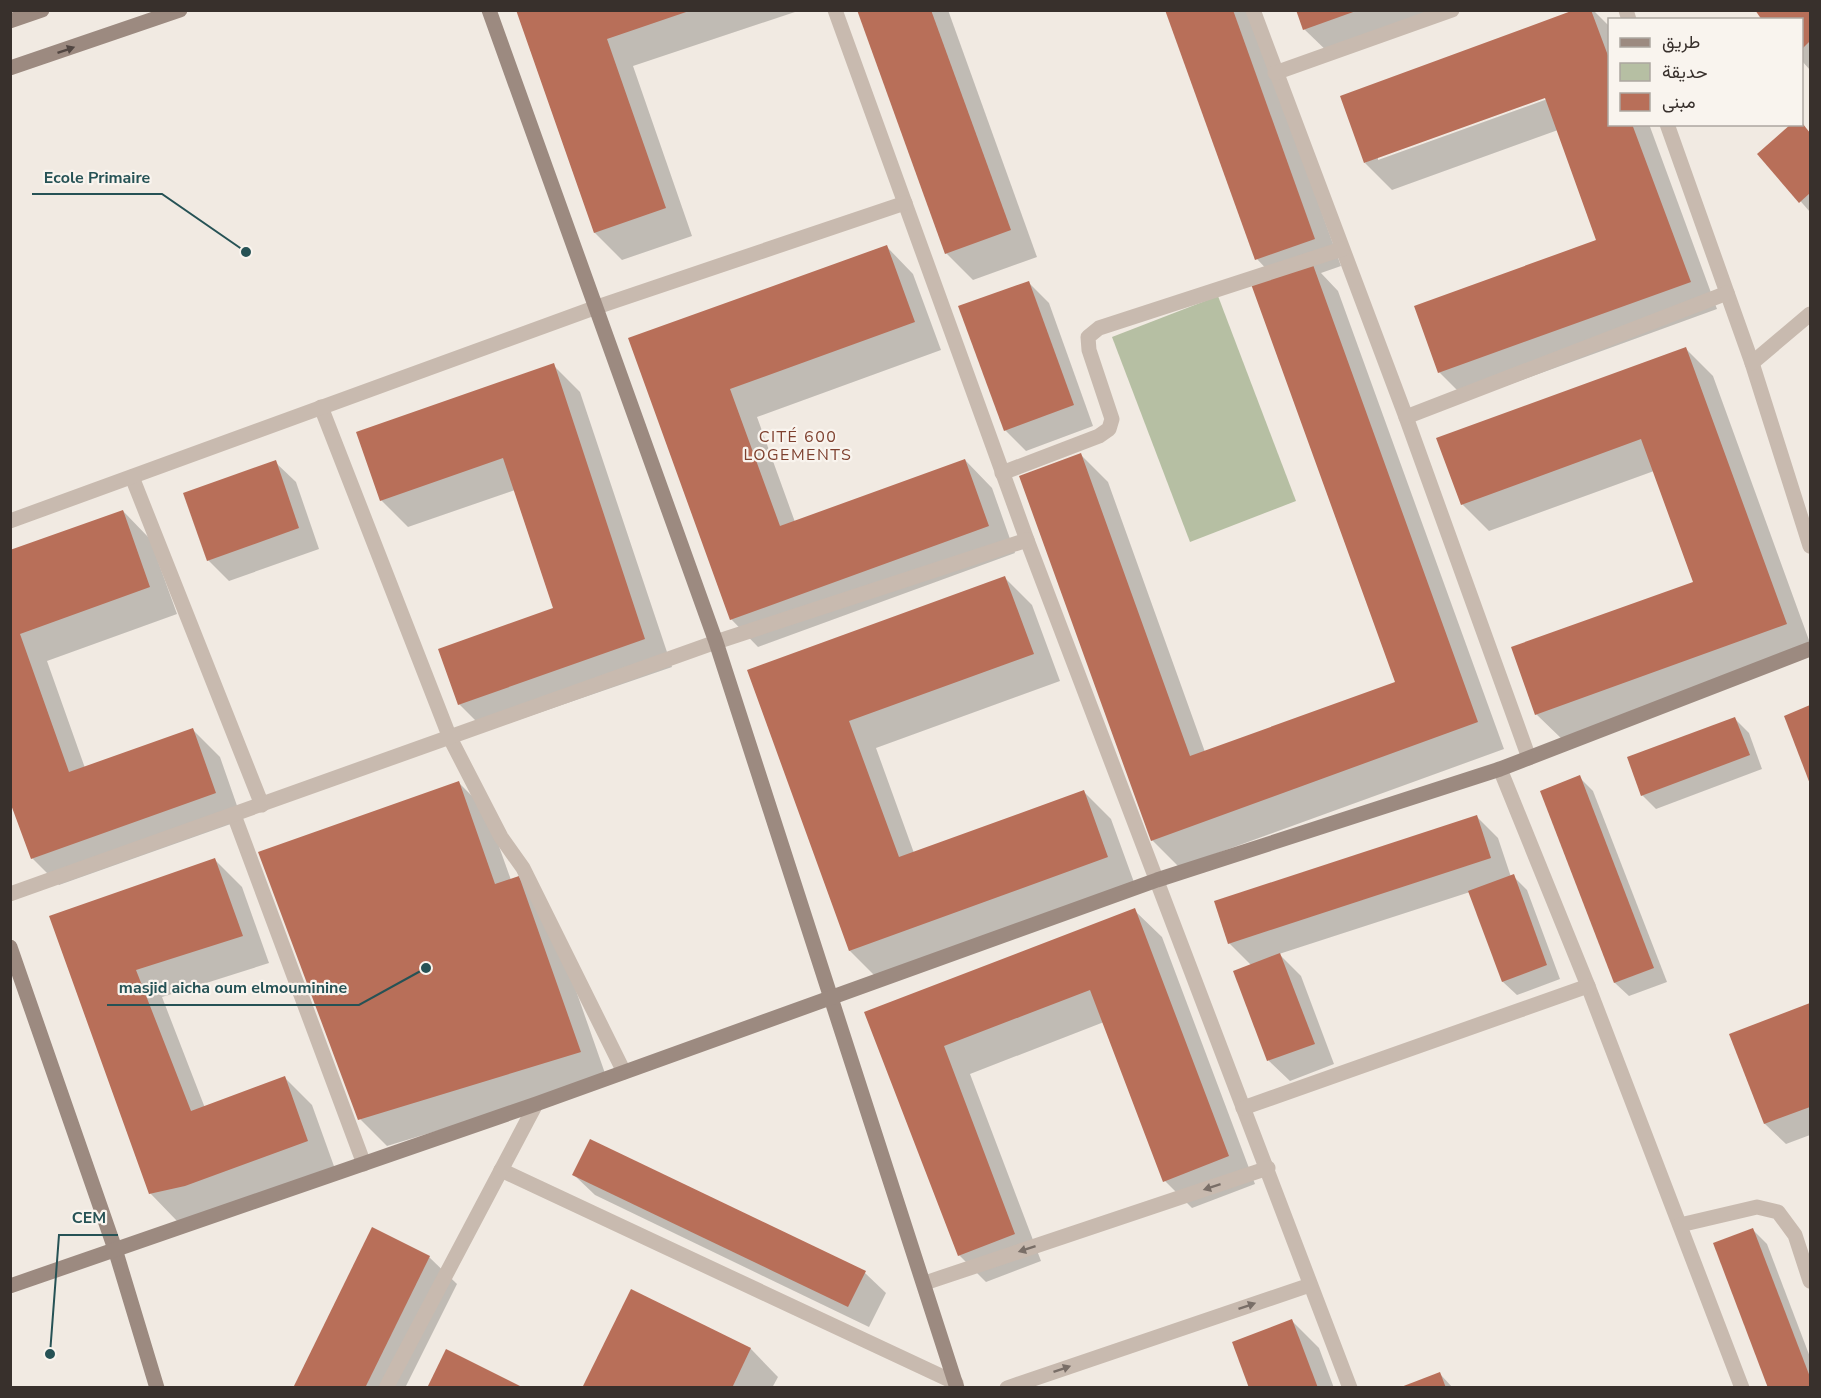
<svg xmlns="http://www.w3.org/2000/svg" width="1821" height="1398" font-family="'Nunito Sans',Vazirmatn,sans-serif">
  <rect width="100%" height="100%" fill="#f1eae2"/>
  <path fill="#b6bfa3" d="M1218,296L1296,501L1190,542L1112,337Z"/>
  <g fill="#0003" fill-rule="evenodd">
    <path d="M518,10H801L633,66L692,236L622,260L595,233Z"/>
    <path d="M859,10H948L1037,257L973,280L946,253Z"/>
    <path d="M1167,10H1249L1341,266L1321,273L1338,291L1504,749L1179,867L1152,840L1081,455L1108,482L1205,752L1396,683L1274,277L1257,259Z"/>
    <path d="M1298,10H1458L1332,56L1304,29Z"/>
    <path d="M1578,10H1593L1610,27V124H1649L1717,309L1467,400L1439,372L1598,241L1558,130L1392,190L1365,163ZM1552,94L1553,97L1378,160V157Z"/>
    <path d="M1757,10H1810V70L1802,61V20Z"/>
    <path d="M1802,124L1810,133V212L1759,154Z"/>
    <path d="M886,246L913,274L941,350L757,417L795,522L965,460L992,488L1015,553L758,647L731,619L630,339Z"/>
    <path d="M1029,283L1049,303L1093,426L1026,451L1005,430Z"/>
    <path d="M1685,348L1713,376L1810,643L1564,741L1536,714L1694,583L1654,471L1489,531L1462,504Z"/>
    <path d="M553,365L580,392L672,667L486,731L459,704L555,609L515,490L408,527L381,500Z"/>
    <path d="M275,462L296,482L319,549L229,581L208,560Z"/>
    <path d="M123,511L150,539L177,614L47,661L85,768L193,730L220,757L242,820L59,885L32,858L10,551Z"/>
    <path d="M1005,578L1032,605L1060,681L876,748L914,853L1084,792L1111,819L1135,885L877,978L850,951L749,671Z"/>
    <path d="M1810,707V780L1786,716Z"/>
    <path d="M1735,719L1749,733L1762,769L1656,809L1642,795Z"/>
    <path d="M1579,777L1593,791L1667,982L1629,996L1615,983L1542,792Z"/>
    <path d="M459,783L486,810L511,880L519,877L546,905L607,1079L387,1146L360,1119Z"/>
    <path d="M1477,817L1498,838L1511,877L1513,876L1527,890L1560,979L1517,995L1503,982L1470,892L1279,954L1301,976L1334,1064L1290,1081L1269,1061L1235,972L1252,966L1229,943Z"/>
    <path d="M215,860L242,887L269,963L162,997L205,1108L285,1078L312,1105L335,1169L177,1221L150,1193L51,917Z"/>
    <path d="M1134,910L1162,937L1255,1184L1192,1208L1165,1181L1104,1022L970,1074L1041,1261L986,1282L959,1255L866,1013Z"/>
    <path d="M1810,1005V1135L1786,1144L1765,1124L1731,1035Z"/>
    <path d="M574,1175L865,1273L886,1293L869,1327L595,1195Z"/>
    <path d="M1753,1230L1767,1244L1810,1357V1388H1770Z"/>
    <path d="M429,1257L457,1284L405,1388H295Z"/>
    <path d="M632,1291L751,1349L778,1377L772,1388H584Z"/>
    <path d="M1292,1321L1319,1348L1334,1388H1251Z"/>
    <path d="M1440,1374L1453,1388H1404Z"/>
  </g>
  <g fill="#b86f59">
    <path d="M516,10H692L607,39L666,208L594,233Z"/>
    <path d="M857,10H931L1011,230L945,254Z"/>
    <path d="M1165,10H1233L1315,239L1255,260Z"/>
    <path d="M1296,10H1356V11L1303,30Z"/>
    <path d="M1574,10H1591L1610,61V124H1632L1691,282L1438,373L1414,306L1596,240L1545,98L1364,163L1340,96Z"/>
    <path d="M1755,10H1810V41L1802,49V20H1762Z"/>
    <path d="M1791,124H1803L1810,133V193L1799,203L1757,154Z"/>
    <path d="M887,245L915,322L730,389L780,526L965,459L989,526L730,620L628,338Z"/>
    <path d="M1312,262L1478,722L1151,841L1019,476L1081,453L1190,756L1395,682L1251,284Z"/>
    <path d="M1029,281L1074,405L1004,431L958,306Z"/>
    <path d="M1686,347L1787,624L1535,715L1511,647L1693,582L1641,439L1461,505L1436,438Z"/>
    <path d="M554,363L645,639L458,705L438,649L553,608L503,458L380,501L356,432Z"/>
    <path d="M276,460L299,528L207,561L183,493Z"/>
    <path d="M123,510L150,587L20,634L69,772L193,728L216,793L31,859L10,802V550Z"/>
    <path d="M1005,576L1034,654L849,721L899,857L1084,790L1108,857L849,951L747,670Z"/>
    <path d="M1810,705V784L1784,716Z"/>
    <path d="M1735,717L1750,755L1641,796L1627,757Z"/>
    <path d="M1580,775L1654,968L1614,983L1540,791Z"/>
    <path d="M459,781L495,884L519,876L581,1052L358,1120L258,852Z"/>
    <path d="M1477,815L1491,858L1228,944L1214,901Z"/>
    <path d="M215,858L243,936L136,970L191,1111L285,1076L308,1141L185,1186L149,1194L49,916Z"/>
    <path d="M1514,874L1547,965L1502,982L1468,891Z"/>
    <path d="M1135,908L1229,1156L1163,1182L1090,990L944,1046L1015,1234L958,1256L864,1012Z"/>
    <path d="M1280,953L1315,1044L1267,1061L1233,971Z"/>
    <path d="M1810,1003V1107L1764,1124L1729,1034Z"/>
    <path d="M590,1139L866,1271L848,1307L572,1175Z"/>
    <path d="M372,1227L430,1256L365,1388H293Z"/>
    <path d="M1753,1228L1810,1377V1388H1768L1713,1243Z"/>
    <path d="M631,1289L751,1348L732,1388H582Z"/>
    <path d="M1292,1319L1318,1388H1249L1232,1342Z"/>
    <path d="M446,1349L524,1388H427Z"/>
    <path d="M1440,1372L1446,1388H1401V1387Z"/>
  </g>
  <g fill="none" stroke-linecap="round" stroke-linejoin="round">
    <g stroke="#c8baaf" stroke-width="15">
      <path d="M835,10L1027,540L1350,1388"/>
      <path d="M1253,10L1406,417L1529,758"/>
      <path d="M1626,10L1629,20"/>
      <path d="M1275,73L1452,10"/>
      <path d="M1667,124L1752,363L1810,546"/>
      <path d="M1752,363L1810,314"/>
      <path d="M321,407L450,738L501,837L523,868L624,1072"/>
      <path d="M1406,417L1727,293"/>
      <path d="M1002,473L1099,436L1109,429L1112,419L1089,350L1088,337L1099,328L1342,249"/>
      <path d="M132,477L262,805"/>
      <path d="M10,521L594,308L905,203"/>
      <path d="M1500,769L1588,986L1742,1388"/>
      <path d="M234,815L364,1164"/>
      <path d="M10,894L716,642L1027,540"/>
      <path d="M1243,1108L1588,986"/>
      <path d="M501,1170L956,1383"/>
      <path d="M1680,1225L1757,1207L1778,1212L1795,1235L1810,1281"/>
      <path d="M925,1283L1268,1168"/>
      <path d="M386,1388L536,1104"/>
      <path d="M1007,1388L1310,1285"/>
    </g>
    <g stroke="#9c8a80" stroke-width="15">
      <path d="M489,10L716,642L957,1388"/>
      <path d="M10,21L42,10"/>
      <path d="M10,68L180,10"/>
      <path d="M10,947L115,1249L157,1388"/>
      <path d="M10,1286L536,1104L1157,880L1500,769L1810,649"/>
    </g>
  </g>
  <defs><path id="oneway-solid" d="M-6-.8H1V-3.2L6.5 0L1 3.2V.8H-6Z" transform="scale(1.5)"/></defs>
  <use fill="#514641" href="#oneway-solid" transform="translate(66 50) rotate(-19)"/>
  <g fill="#796e67">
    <use href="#oneway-solid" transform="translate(1212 1187) rotate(162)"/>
    <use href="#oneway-solid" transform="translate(1027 1249) rotate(162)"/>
    <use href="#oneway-solid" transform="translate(1247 1306) rotate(-19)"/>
    <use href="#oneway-solid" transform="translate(1062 1369) rotate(-19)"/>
  </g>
  <g text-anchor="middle" stroke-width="4.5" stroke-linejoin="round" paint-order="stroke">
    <g font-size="16" letter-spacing="1.5" fill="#7e402e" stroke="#f9f4ee">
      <text x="798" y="442">CITÉ 600<tspan x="798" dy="18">LOGEMENTS</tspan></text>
    </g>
  </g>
  <path fill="none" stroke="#265255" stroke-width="2" d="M246 252L162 194H32M426 968L359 1005H107M50 1354L59 1235H118"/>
  <g fill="#265255" stroke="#f9f4ee" stroke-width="2">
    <circle cx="246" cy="252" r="6"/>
    <circle cx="426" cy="968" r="6"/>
    <circle cx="50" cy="1354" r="6"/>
  </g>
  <g font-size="16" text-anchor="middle" font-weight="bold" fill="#265255" stroke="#f9f4ee" stroke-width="4.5" stroke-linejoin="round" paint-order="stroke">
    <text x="97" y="183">Ecole Primaire</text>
    <text x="233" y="993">masjid aicha oum elmouminine</text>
    <text x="89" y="1223">CEM</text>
  </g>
  <rect width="1821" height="1398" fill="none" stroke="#38302c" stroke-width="24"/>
  <rect x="1608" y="18" width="195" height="108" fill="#f9f4ee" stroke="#aca6a0" stroke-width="1.5"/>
  <rect x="1620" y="38" width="30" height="9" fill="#9c8a80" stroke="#aca6a0" stroke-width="1.5"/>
  <text x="1662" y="48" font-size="18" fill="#38302c">طريق</text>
  <rect x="1620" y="63" width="30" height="18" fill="#b6bfa3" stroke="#aca6a0" stroke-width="1.5"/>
  <text x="1662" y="78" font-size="18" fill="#38302c">حديقة</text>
  <rect x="1620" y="93" width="30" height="18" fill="#b86f59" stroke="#aca6a0" stroke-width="1.5"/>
  <text x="1662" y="108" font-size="18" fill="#38302c">مبنى</text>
</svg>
